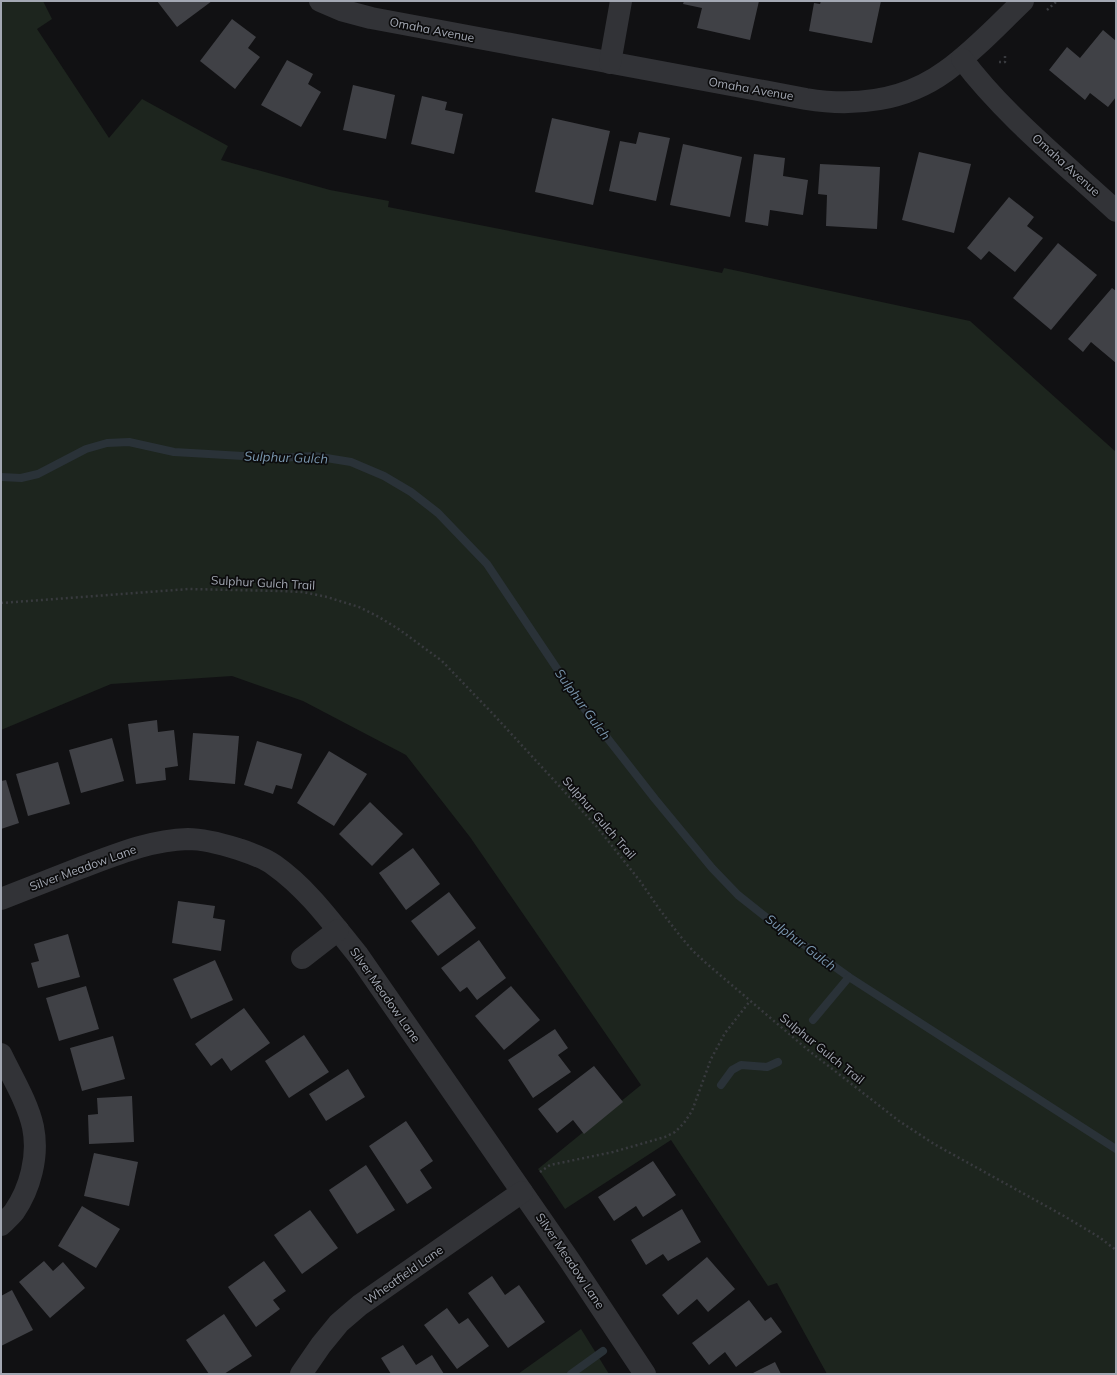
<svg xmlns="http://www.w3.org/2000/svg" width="1117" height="1375" font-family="Mulish,sans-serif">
  <rect width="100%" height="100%" fill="#111113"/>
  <g fill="#1d251e">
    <path d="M1,1H43L52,19L37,29L109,138L142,99L228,146L221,160L330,190L389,201L388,207L722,273L724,268L970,321L1116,452V1374H827L777,1283L768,1286L671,1140L565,1209L538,1169L641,1085L470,837L406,755L303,701L232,676L111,684L1,730Z"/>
    <path d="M581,1329L609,1374H518Z"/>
  </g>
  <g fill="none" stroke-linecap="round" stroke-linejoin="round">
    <g stroke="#2a3238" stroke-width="8">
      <path d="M1,477L21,478L38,474L86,449L107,443L129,442L174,452L278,458L314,456L351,462L384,476L411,492L438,513L487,564L580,703L655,799L712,868L738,895L767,918L849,977L1116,1149"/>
      <path d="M813,1020L849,977"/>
      <path d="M721,1085L732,1070L741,1065L767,1067L778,1062"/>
      <path d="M571,1374L603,1351"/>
    </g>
  </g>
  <g fill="#404146">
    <path d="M157,1H212L177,27Z"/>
    <path d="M684,1H759L750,40L697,28L702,8L683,4Z"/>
    <path d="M821,1H881L872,43L809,31L814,3L820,4Z"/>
    <path d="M232,19L256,37L248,48L260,57L235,89L200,61Z"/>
    <path d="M1103,30L1116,41V97L1108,107L1090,93L1085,100L1049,70L1067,47L1080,58Z"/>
    <path d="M287,60L313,74L308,84L321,92L301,127L261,105Z"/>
    <path d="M353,85L395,95L386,139L343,130Z"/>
    <path d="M422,96L447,102L445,110L463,114L454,154L411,144Z"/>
    <path d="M552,118L610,131L593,205L535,192Z"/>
    <path d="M639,132L670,138L656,201L609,191L620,141L636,144Z"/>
    <path d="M683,144L742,157L730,217L670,205Z"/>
    <path d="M919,152L971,164L954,233L902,220Z"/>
    <path d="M754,154L785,158L783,176L808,180L803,215L770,210L768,226L745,222Z"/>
    <path d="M820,164L880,167L877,229L826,226L827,195L818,194Z"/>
    <path d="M1009,197L1034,217L1027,226L1043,238L1015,272L989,251L981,260L967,248Z"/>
    <path d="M1058,243L1097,275L1051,330L1013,298Z"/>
    <path d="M1112,288L1116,291V363L1091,342L1083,352L1068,339Z"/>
    <path d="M157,720L158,732L174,730L178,766L165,768L166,780L136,784L128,724Z"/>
    <path d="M193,733L239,736L235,784L189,780Z"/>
    <path d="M112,738L124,781L81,793L69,750Z"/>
    <path d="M257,741L302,754L292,789L276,785L273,794L244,785Z"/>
    <path d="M329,751L367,774L334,826L297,803Z"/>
    <path d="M58,762L70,804L28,816L16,774Z"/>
    <path d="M6,780L19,823L1,829V781Z"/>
    <path d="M370,802L403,834L372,866L339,834Z"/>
    <path d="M413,848L440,884L406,910L379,873Z"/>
    <path d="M449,892L476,928L438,956L411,921Z"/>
    <path d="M178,901L215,906L213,918L225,920L221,951L172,943Z"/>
    <path d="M68,934L80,977L38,988L31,963L39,961L34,944Z"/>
    <path d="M479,940L506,978L477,1000L467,987L460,992L441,968Z"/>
    <path d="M215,960L233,1000L191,1019L173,979Z"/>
    <path d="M86,986L99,1029L59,1041L46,998Z"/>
    <path d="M511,986L540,1020L504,1050L475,1016Z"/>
    <path d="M244,1008L270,1043L231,1071L222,1058L211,1066L195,1044Z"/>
    <path d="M555,1029L568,1048L558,1055L571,1072L533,1098L508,1060Z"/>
    <path d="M304,1035L329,1072L289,1098L265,1061Z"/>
    <path d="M113,1036L125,1079L82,1091L70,1048Z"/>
    <path d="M594,1066L623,1102L584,1134L573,1120L557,1133L538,1109Z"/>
    <path d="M348,1069L365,1097L326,1121L309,1094Z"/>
    <path d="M132,1096L134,1142L89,1144L88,1115L98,1114L97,1098Z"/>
    <path d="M406,1121L433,1161L420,1170L432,1188L407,1204L369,1146Z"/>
    <path d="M94,1153L138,1162L129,1206L84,1196Z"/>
    <path d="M653,1161L676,1195L643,1217L636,1206L614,1221L598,1197Z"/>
    <path d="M366,1165L395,1210L357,1234L329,1190Z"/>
    <path d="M82,1206L120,1229L96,1268L58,1246Z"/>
    <path d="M682,1209L701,1242L668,1261L663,1254L646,1265L631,1240Z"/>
    <path d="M310,1210L338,1248L302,1274L274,1235Z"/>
    <path d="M707,1257L735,1289L708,1312L697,1299L678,1315L662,1295Z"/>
    <path d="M44,1261L53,1271L63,1262L85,1288L50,1318L19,1282Z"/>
    <path d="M264,1261L286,1291L273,1300L280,1309L256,1327L228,1287Z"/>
    <path d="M492,1276L505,1295L519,1285L545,1322L508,1348L468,1293Z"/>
    <path d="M12,1290L33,1330L1,1346V1296Z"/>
    <path d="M749,1300L765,1321L771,1317L782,1332L736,1367L725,1352L709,1365L692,1343Z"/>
    <path d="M447,1308L459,1324L468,1318L489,1346L457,1369L424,1325Z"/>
    <path d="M224,1314L252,1356L224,1374H209L186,1340Z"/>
    <path d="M403,1345L416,1365L432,1355L444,1374H391L381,1358Z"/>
    <path d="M775,1362L781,1374H751Z"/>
  </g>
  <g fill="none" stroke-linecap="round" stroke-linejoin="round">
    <g stroke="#383a3e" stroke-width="2.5" stroke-dasharray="2 3" stroke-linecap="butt">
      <path d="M1047,10L1057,1"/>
      <path d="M999,62H1005V55"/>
      <path d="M1,603L189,589L280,591L303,592L327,597L359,607L379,617L400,630L442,661L493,714L597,827L640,881L660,910L681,937L693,951L706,963L808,1050L899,1121L934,1144L1064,1216L1099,1237L1116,1250"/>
      <path d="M540,1172L550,1165L613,1152L665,1137L675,1132L684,1123L692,1111L711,1059L725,1033L750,1001"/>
    </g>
    <g stroke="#323337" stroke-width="22">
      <path d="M320,1L341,10L371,18L806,99C855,107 905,101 946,71C974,51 998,25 1023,1"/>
      <path d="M962,59C1005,116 1063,162 1116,211"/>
      <path d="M610,63L621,1"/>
      <path d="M1,899C27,889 54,878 80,868C115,855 150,840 188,839C205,839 222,844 238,849C250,853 263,857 274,865C308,889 332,923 358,955L570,1261L645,1374"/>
      <path d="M302,958L338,930"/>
      <path d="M1,1054C12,1077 28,1103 33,1127C39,1156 30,1189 14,1212C10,1217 5,1221 1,1225"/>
      <path d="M301,1374L321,1345L339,1323L360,1305L522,1192"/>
    </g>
  </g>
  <g text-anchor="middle" stroke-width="3.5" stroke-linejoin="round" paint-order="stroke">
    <g font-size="12" fill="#a3a8b3" stroke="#0c0c0d">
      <text transform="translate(432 30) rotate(11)" y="4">Omaha Avenue</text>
      <text transform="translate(751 89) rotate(10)" y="4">Omaha Avenue</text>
      <text transform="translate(1066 165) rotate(42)" y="4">Omaha Avenue</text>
      <text transform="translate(263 583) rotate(3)" y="4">Sulphur Gulch Trail</text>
      <text transform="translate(599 818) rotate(49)" y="4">Sulphur Gulch Trail</text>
      <text transform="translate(83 868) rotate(-20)" y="4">Silver Meadow Lane</text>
      <text transform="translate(385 995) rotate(55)" y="4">Silver Meadow Lane</text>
      <text transform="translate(822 1049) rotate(39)" y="4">Sulphur Gulch Trail</text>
      <text transform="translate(570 1261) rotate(56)" y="4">Silver Meadow Lane</text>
      <text transform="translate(404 1275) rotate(-35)" y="4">Wheatfield Lane</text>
    </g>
    <g font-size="13" font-style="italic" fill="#7996ae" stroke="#0c0c0d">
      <text transform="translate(286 457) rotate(2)" y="5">Sulphur Gulch</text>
      <text transform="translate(583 704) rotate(54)" y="5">Sulphur Gulch</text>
      <text transform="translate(801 942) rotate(37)" y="5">Sulphur Gulch</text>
    </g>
  </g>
  <rect width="1117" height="1375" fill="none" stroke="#a3a8b3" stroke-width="4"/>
</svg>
